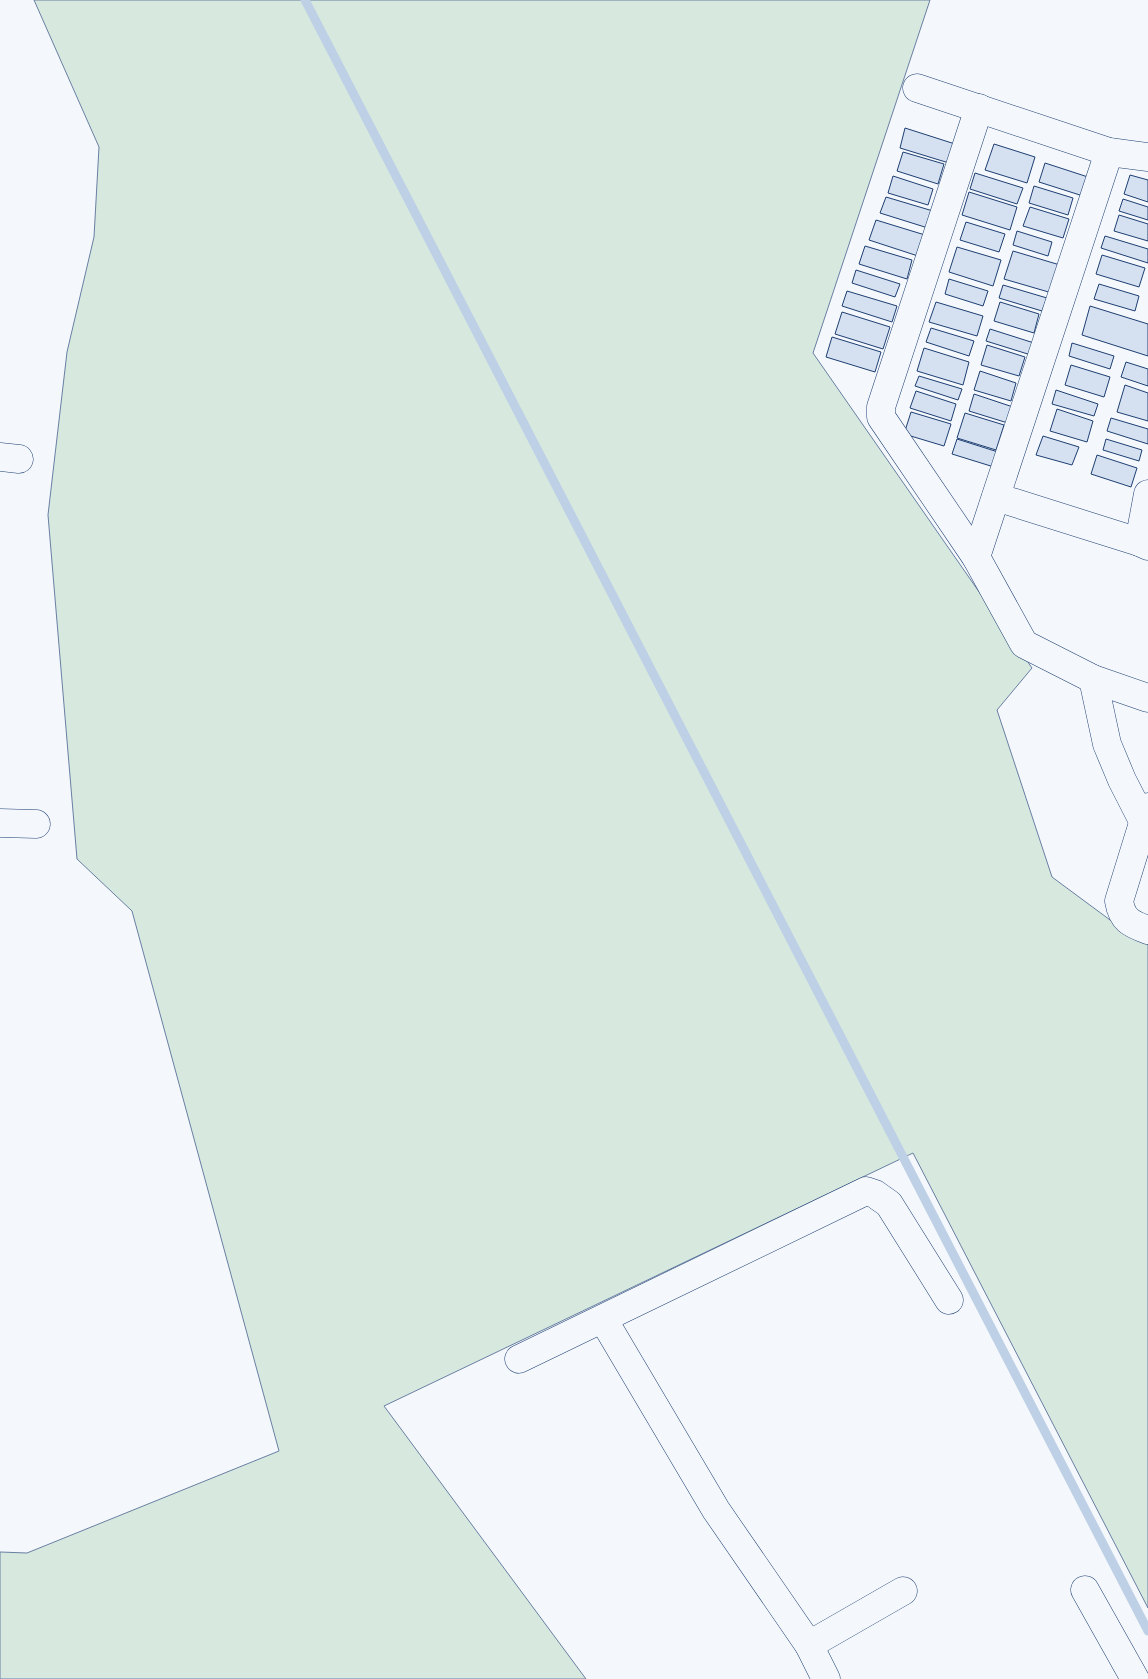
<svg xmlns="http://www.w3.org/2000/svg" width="1148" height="1679" font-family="'DejaVu Sans',sans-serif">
  <rect width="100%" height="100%" fill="#f4f7fb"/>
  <path fill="#d7e8df" stroke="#687fa3" d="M34,0H930L813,353L1032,668L997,710L1052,877L1129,934L1148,942V1608L913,1153L384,1406L586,1679H0V1552L27,1553L279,1451L132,911L77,859L48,515L67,352L94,237L99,147Z"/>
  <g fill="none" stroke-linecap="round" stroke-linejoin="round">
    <path stroke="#bed0e5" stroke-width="9" d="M305,0L1148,1631"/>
  </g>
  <g fill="#d5e0f0" stroke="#1d3f73">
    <path d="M905,128L955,144L949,163L900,148Z"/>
    <path d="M994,144L1035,157L1027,183L985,170Z"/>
    <path d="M903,152L944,164L938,184L897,171Z"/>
    <path d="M1045,163L1088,177L1083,196L1039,182Z"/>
    <path d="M975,173L1023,188L1017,204L970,189Z"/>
    <path d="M1130,175L1148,180V202L1124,194Z"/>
    <path d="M893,176L933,189L928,205L888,193Z"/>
    <path d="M1034,186L1073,198L1068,215L1029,203Z"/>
    <path d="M969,192L1017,207L1010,230L962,215Z"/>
    <path d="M886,197L933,211L928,228L880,213Z"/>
    <path d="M1123,199L1148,207V220L1119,211Z"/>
    <path d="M1030,207L1069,219L1063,238L1023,226Z"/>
    <path d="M1119,215L1148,224V241L1114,231Z"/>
    <path d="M876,220L925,235L918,256L869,240Z"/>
    <path d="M966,222L1005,234L999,252L960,240Z"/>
    <path d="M1017,231L1052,242L1048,256L1013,245Z"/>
    <path d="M1105,236L1148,249V263L1101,248Z"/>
    <path d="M865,246L912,260L907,279L859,264Z"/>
    <path d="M957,247L1001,260L993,286L949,272Z"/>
    <path d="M1013,251L1060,265L1052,293L1004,279Z"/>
    <path d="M1102,255L1145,268L1139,287L1096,274Z"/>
    <path d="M856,270L900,284L895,297L852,283Z"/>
    <path d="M949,279L988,291L983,306L945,294Z"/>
    <path d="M1099,284L1139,296L1135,311L1094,299Z"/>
    <path d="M1003,285L1047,298L1042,311L999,298Z"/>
    <path d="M847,291L897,306L892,322L842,306Z"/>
    <path d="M936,302L983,316L977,336L929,322Z"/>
    <path d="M1000,302L1039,314L1034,333L994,321Z"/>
    <path d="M1090,306L1148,324V356L1082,335Z"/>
    <path d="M842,312L890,327L883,349L835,334Z"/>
    <path d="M931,328L974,341L969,356L926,342Z"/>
    <path d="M990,329L1034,343L1031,355L986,341Z"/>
    <path d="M832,337L881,352L875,372L826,357Z"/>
    <path d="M1072,343L1114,356L1110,369L1069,356Z"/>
    <path d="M987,345L1025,357L1019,376L981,365Z"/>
    <path d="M924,348L969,362L963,385L917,371Z"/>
    <path d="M1126,362L1148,369V386L1121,377Z"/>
    <path d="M1071,365L1110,377L1104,397L1065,385Z"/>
    <path d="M980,371L1016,383L1011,401L974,390Z"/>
    <path d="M919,376L962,389L958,400L915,386Z"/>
    <path d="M1125,385L1148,393V421L1117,412Z"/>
    <path d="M1056,390L1098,404L1094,416L1052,404Z"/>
    <path d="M916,391L956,404L951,421L910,408Z"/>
    <path d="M974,394L1016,408L1011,424L969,411Z"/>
    <path d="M1057,409L1093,421L1087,442L1050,431Z"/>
    <path d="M911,412L951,424L944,446L904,434Z"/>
    <path d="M965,413L1004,425L996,450L957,438Z"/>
    <path d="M1111,418L1148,429V444L1107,431Z"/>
    <path d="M1043,436L1079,447L1072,465L1036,455Z"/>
    <path d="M957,439L998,452L994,467L952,454Z"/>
    <path d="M1106,439L1142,450L1139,461L1103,450Z"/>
    <path d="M1097,455L1137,468L1131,487L1091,474Z"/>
  </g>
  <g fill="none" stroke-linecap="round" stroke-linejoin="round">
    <g stroke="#1d3f73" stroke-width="29">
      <g id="minor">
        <path d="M917,88L1109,152L1148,157"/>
        <path d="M979,108L881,407V417L976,557L1024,644L1093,679L1148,698"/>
        <path d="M0,457L19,459"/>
        <path d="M1148,494L1139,542L1148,546"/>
        <path d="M996,497L1139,542"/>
        <path d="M976,557L1109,152"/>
        <path d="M1093,679L1107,744L1122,780L1144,823"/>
        <path d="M1148,807L1119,901C1122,920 1131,924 1148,930"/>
        <path d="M0,823L36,824"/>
        <path d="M603,1319L716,1510L809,1645L826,1679"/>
        <path d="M519,1359L866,1191L875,1194L889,1204L949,1300"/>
        <path d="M1085,1590L1135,1679"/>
        <path d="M809,1645L903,1591"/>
      </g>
    </g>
    <use href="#minor" stroke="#f4f7fb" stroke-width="28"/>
  </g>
</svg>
